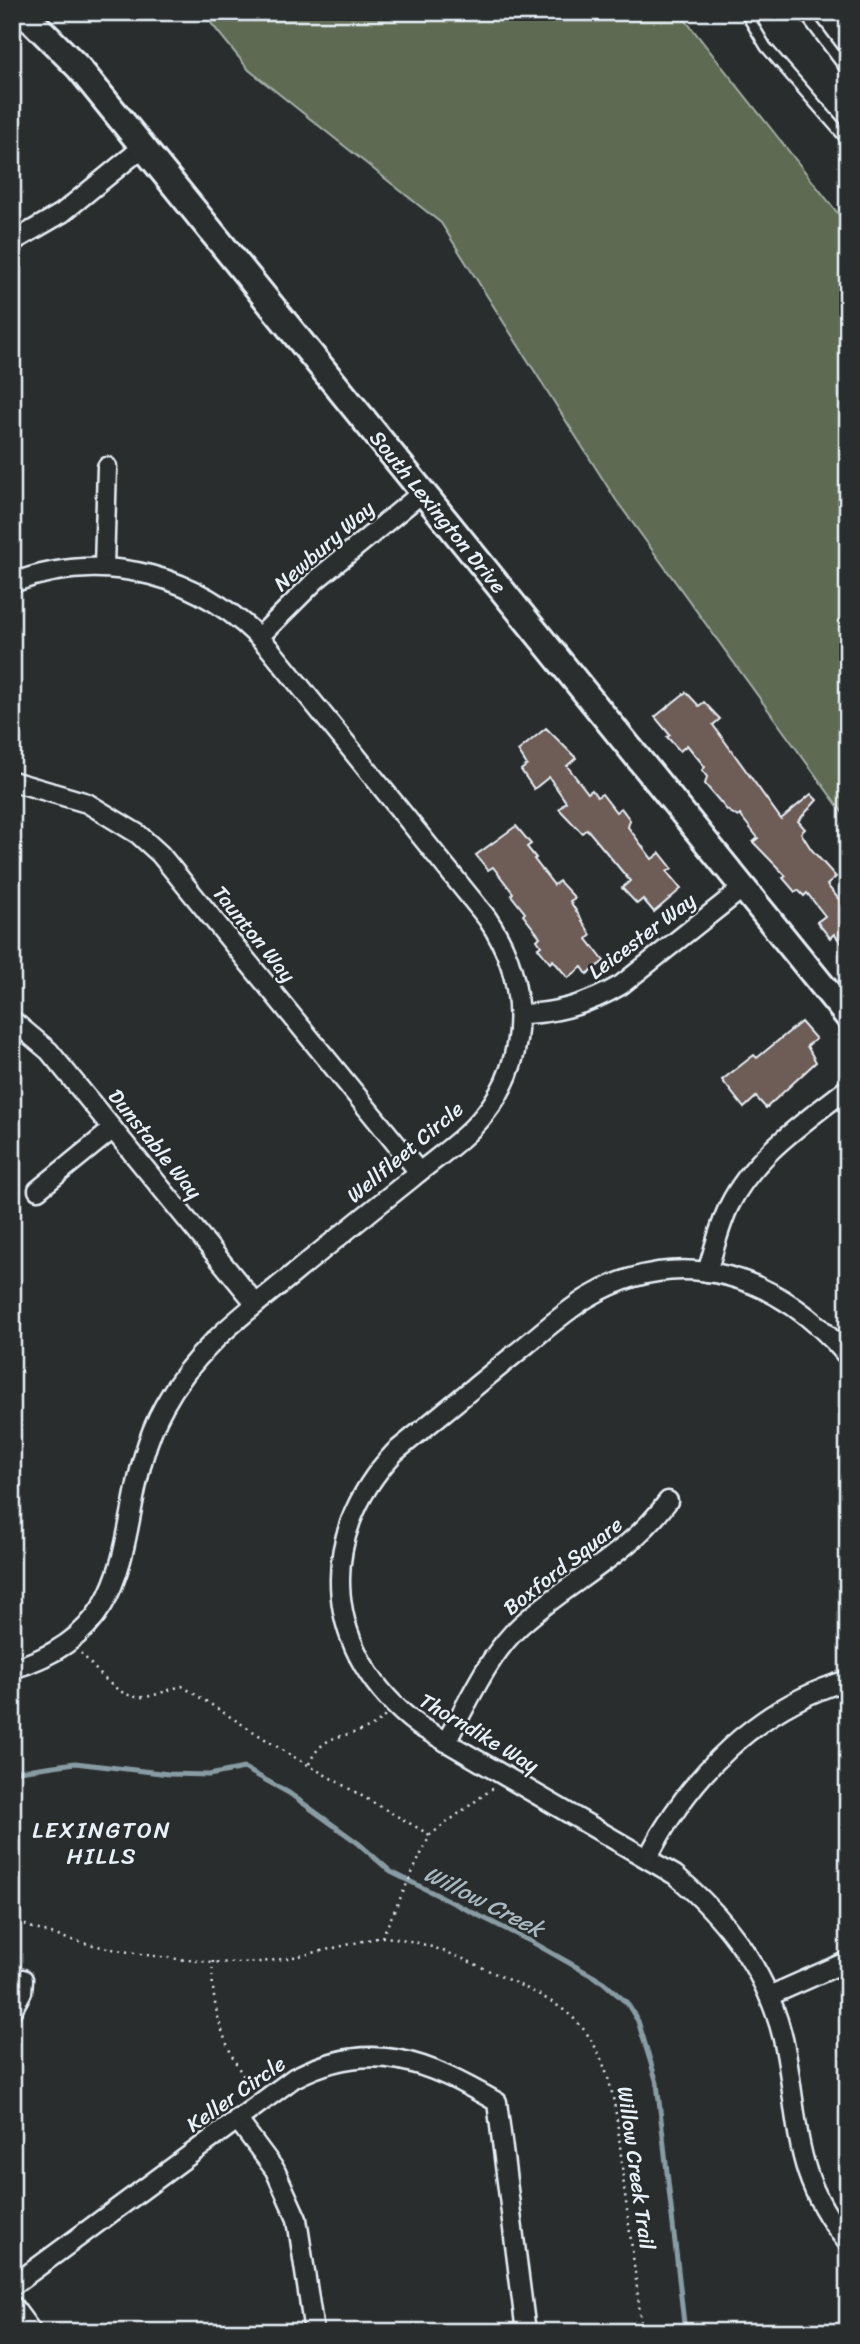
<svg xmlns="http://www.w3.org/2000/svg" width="860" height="2344" font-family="Sriracha,sans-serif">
  <rect width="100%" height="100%" fill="#2a2d2e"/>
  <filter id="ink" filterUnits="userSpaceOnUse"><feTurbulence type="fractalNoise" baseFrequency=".0143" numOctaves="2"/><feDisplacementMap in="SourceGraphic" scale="14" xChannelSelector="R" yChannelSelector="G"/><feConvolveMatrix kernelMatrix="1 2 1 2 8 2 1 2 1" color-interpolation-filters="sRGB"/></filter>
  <g filter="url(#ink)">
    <path fill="#5e6b53" stroke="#a3aea6" stroke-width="2" d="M202,12H679L844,221L848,219V820L616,500L441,223L249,70Z"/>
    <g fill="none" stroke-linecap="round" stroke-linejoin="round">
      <path stroke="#889ca4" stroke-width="5" d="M12,1772L75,1763L169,1774L209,1775L244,1768L289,1793L358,1843L391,1872L534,1943L603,1982L627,2003L638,2021L657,2083L685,2332"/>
    </g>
    <g fill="#6e5c57" stroke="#e8f1f8" stroke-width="2">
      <path d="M686,692L699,706L704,702L720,719L713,725L781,819L811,794L817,800L798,821L805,829L801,833L811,849L836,877L827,885L848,910V951L834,934L830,938L817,922L825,916L807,893L804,896L798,890L795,892L783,878L786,876L753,842L758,838L740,815L738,817L727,810L705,784L707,777L702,770L705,767L687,745L680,751L667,737L670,735L655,717Z"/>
      <path d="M546,728L576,758L567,766L588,793L592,790L597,797L602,794L616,812L621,808L630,820L628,827L652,859L660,853L672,868L667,872L681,889L654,912L643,899L637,904L622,888L630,881L587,829L582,833L559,809L566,802L549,777L534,789L521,770L527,765L518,751Z"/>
      <path d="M516,826L531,844L527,847L536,858L534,859L554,885L559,881L575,898L570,901L591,935L587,939L604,961L587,974L582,967L568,978L553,960L550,963L538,948L541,946L537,940L540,937L523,915L525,913L511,895L513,893L493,867L488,870L476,855Z"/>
      <path d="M801,1022L816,1039L807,1046L816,1062L766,1108L756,1097L744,1108L722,1080L754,1055L757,1058Z"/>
    </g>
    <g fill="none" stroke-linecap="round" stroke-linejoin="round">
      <g stroke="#e8f1f8" stroke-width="14">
        <g id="lane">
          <path d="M745,12L766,47L848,141"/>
          <path d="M803,12L848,72"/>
        </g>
      </g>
      <g stroke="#e8f1f8" stroke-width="23">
        <g id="street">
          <path d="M12,242L62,213L143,147"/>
          <path d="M104,567L107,467"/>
          <path d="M12,583C106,548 203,575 270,649L487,918C528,978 531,1057 484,1115C465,1139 436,1158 412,1178C372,1210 332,1242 293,1274C244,1314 194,1350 164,1406C108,1506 157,1626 12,1669"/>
          <path d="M259,637L317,579L423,492"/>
          <path d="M12,781L87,803L138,834L160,854L419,1172"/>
          <path d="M519,1014C557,1014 589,1004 621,985L743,888"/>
          <path d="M12,1020L49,1051L256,1304"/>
          <path d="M38,1190L113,1129"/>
          <path d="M707,1272C714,1250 719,1227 729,1206C754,1155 805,1122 848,1088"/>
          <path d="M848,1357C782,1277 682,1241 587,1298C561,1314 539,1335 515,1354C475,1387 435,1419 395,1452C313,1538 324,1655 419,1726L675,1875C731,1922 773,1981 786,2053C800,2131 794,2178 848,2243"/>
          <path d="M446,1742C468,1703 488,1655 521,1625C569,1581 630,1554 668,1501"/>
          <path d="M648,1857C690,1775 757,1707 848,1680"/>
          <path d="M769,1996L848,1961"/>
          <path d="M12,2010L22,1992L23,1979"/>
          <path d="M237,2119L275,2170L297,2219L314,2332"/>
          <path d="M12,2286L294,2078C372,2037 427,2062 497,2102L526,2332"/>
          <path d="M12,2305L32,2332"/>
        </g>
      </g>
      <g stroke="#e8f1f8" stroke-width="30">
        <path id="secondary" d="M23,12L79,68L848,1017"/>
      </g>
      <g stroke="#e8f1f8" stroke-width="2.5" stroke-dasharray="2 5" stroke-linecap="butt">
        <path d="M81,1653C97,1670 118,1700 144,1697C156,1696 169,1689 182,1686L287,1753L430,1835"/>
        <path d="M309,1764C327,1723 359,1744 385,1716"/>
        <path d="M12,1919C68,1947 198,1967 260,1962C301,1958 342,1945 382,1937C420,1939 458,1956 492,1972C520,1986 558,2000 579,2024C619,2068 618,2138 625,2195C631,2240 637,2286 642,2332"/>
        <path d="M382,1937L430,1835L493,1788"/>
        <path d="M12,1956L15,1963"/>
        <path d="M213,1961C209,2006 226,2053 252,2089"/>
      </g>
      <use href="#lane" stroke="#2a2d2e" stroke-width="9"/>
      <use href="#street" stroke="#2a2d2e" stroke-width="18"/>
      <use href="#secondary" stroke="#2a2d2e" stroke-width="24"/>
    </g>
  </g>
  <g text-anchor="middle" stroke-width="5" stroke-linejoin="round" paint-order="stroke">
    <g font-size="21" fill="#e8f1f8" stroke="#2a2d2e">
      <text transform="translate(438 512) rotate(51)" y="7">South Lexington Drive</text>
      <text transform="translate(324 546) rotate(-41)" y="7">Newbury Way</text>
      <text transform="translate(254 934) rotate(51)" y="7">Taunton Way</text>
      <text transform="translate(642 936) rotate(-37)" y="7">Leicester Way</text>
      <text transform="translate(155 1144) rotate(51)" y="7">Dunstable Way</text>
      <text transform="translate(405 1152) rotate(-40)" y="7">Wellfleet Circle</text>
      <text transform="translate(563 1566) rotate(-38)" y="7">Boxford Square</text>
      <text transform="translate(479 1733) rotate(31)" y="7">Thorndike Way</text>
      <text transform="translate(236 2094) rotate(-35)" y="7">Keller Circle</text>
      <text transform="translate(636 2168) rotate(82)" y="7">Willow Creek Trail</text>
    </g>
    <g font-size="23" letter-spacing="2" fill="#e8f1f8" stroke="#2a2d2e">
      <text x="102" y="1838">LEXINGTON<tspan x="102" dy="26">HILLS</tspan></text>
    </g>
    <g font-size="23" font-style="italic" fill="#a8b8c0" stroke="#2a2d2e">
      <text transform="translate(484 1901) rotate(27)" y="8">Willow Creek</text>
    </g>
  </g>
  <rect width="860" height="2344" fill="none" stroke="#2a2d2e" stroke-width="42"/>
  <rect x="21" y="21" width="818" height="2302" fill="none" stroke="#e8f1f8" stroke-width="2.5" filter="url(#ink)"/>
</svg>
